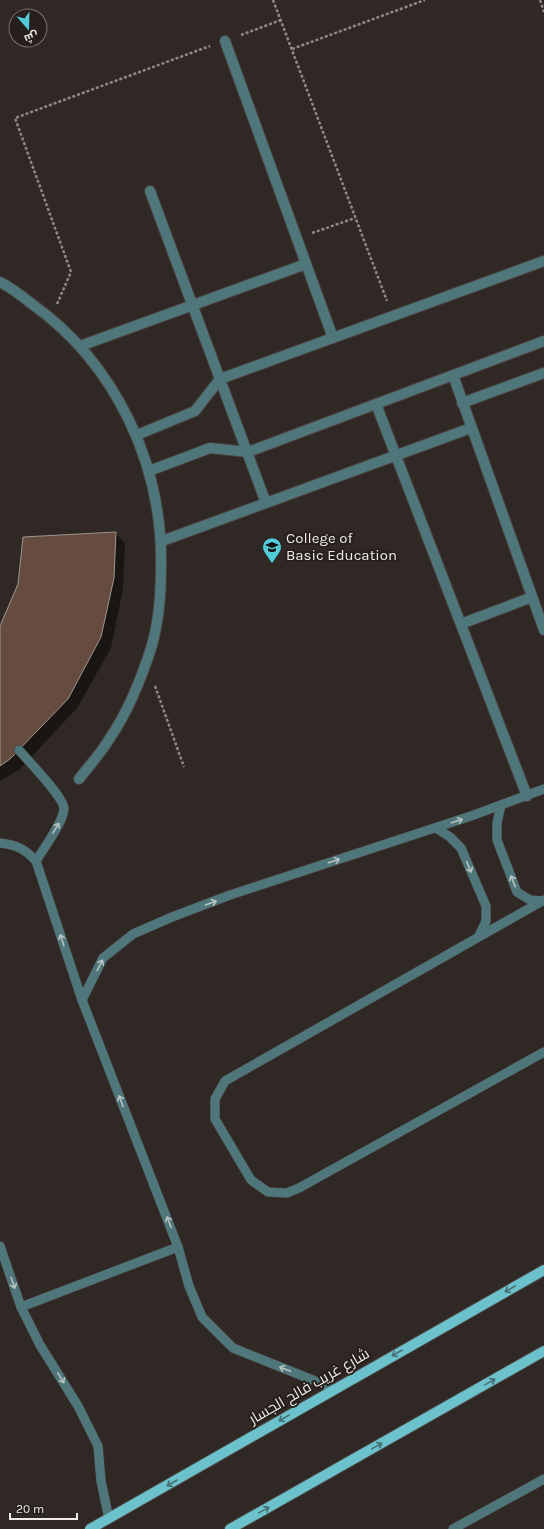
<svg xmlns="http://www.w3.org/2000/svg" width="544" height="1529" font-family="Karla,Cairo,sans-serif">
  <rect width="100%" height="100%" fill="#302824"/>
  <path fill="#0007" d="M115,533L125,543L123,589L111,648L77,708L20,769L0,781V629Z"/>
  <path fill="#654c3f" stroke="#9e9590" d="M116,532L114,578L101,637L68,699L10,759L0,766V626L18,584L23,537Z"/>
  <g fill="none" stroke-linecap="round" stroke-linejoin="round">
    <g stroke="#4b433f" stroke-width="10">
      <g id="service">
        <path d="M19,750C28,761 64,797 64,809C63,823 43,849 36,861"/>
        <path d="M501,805L497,823V840L517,892L530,900L543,901"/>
        <path d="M436,828L450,837L461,848L486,906V921L479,936"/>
        <path d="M0,843C17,845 25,849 36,861L82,1000L178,1247L189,1286L202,1317L233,1348L335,1389"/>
        <path d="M544,900L225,1081L215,1099V1119L251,1180L268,1192L287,1193L299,1188L544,1052"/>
        <path d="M82,1000L103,958L133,934L172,917L230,895L471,816L544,789"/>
        <path d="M0,1246L21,1307L40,1345L78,1406L98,1446L101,1481L109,1519"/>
        <path d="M21,1307L178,1247"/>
        <path d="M453,1529L544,1479"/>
      </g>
    </g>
    <g stroke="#4b433f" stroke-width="12">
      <g id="pedestrian">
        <path d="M225,41L333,338"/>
        <path d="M150,191L266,503"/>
        <path d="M0,282C12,288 22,296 32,304C116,364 163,465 161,567C161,593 159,620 152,645C142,677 129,710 110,738C101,753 89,766 79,779"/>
        <path d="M80,346L306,264"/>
        <path d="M453,375L544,630"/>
        <path d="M462,403L544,373"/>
        <path d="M376,404L527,796"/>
        <path d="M137,435L195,411L220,379L544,261"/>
        <path d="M149,471L210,448L248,452L544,341"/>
        <path d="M162,541L471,428"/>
        <path d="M461,624L532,597"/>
      </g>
    </g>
    <g stroke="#4b433f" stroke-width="12">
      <g id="primary">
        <path d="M90,1529L544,1270"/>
        <path d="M230,1529L544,1351"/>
      </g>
    </g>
    <g stroke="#8f8985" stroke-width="2.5" stroke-dasharray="3 2" stroke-linecap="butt">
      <path d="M273,0L387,301"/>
      <path d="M540,0L544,12"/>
      <path d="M241,35L281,20"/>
      <path d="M292,49L425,0"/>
      <path d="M312,233L355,218"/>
      <path d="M57,304L71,272L15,118L210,46"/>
      <path d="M155,686L184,767"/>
    </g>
    <use href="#service" stroke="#4e767b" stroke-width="9"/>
    <use href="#pedestrian" stroke="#4e767b" stroke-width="10"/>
    <use href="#primary" stroke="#6bc1cc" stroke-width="10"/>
  </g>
  <defs><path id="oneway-shaft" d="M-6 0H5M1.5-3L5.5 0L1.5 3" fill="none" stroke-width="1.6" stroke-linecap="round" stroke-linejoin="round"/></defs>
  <g stroke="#b7c2c2">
    <use href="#oneway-shaft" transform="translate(457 821) rotate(-18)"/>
    <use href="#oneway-shaft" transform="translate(56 828) rotate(-59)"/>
    <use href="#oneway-shaft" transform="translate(334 861) rotate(-18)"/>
    <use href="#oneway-shaft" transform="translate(469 867) rotate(67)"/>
    <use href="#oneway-shaft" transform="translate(513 881) rotate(-111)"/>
    <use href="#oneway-shaft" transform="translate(211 903) rotate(-20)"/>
    <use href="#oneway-shaft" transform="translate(62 940) rotate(-108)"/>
    <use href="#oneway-shaft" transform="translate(100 965) rotate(-63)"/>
    <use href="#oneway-shaft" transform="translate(121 1101) rotate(-111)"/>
    <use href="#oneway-shaft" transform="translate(169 1222) rotate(-111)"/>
    <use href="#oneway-shaft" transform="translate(13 1283) rotate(71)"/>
    <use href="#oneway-shaft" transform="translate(285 1369) rotate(-159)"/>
    <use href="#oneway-shaft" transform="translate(61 1378) rotate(58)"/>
  </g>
  <g stroke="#487074">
    <use href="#oneway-shaft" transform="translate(510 1289) rotate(150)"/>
    <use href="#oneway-shaft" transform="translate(397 1353) rotate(150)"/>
    <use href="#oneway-shaft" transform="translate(490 1382) rotate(-29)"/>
    <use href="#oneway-shaft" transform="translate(284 1418) rotate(150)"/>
    <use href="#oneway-shaft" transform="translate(377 1446) rotate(-29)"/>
    <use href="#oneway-shaft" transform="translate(172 1483) rotate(150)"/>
    <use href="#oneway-shaft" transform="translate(264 1510) rotate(-29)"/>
  </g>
  <defs>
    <g id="school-pin" transform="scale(1)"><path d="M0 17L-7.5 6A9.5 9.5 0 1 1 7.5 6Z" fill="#52cbda" stroke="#261f1b"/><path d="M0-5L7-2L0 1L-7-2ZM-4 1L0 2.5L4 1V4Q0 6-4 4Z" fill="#111"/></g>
  </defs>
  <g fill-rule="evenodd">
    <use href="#school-pin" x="272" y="547"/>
  </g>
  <g text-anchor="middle" stroke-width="4" stroke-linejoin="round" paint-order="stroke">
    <g font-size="15" fill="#f0ebe8" stroke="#261f1b" text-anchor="start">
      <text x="286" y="543">College of<tspan x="286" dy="17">Basic Education</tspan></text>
    </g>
    <g font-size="15" fill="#f0ebe8" stroke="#261f1b">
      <text transform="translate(309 1386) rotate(-30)" y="5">شارع غريب فالح الجسار</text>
    </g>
  </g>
  <g transform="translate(28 28) rotate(160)"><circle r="19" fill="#261f1b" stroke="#77716d"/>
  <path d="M0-3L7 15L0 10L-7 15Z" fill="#52cbda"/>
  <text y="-6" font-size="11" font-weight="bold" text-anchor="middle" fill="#f0ebe8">ش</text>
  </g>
  <path d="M10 1513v6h67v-6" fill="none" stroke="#f0ebe8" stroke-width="2"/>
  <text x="16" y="1513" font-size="12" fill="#f0ebe8" stroke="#261f1b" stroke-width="3" paint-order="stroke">20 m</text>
</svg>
